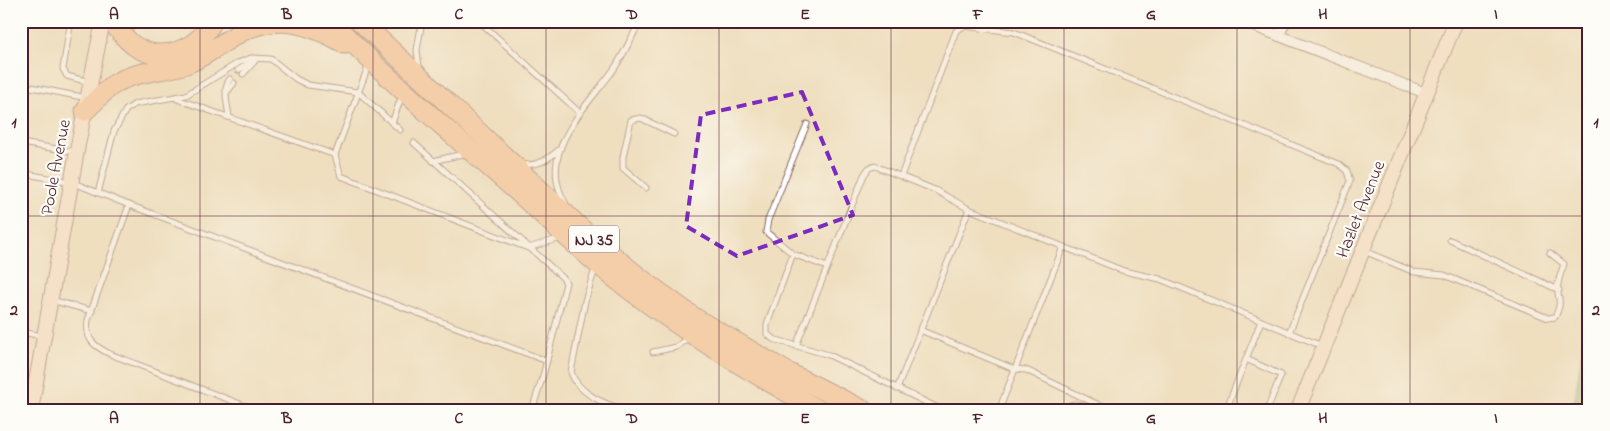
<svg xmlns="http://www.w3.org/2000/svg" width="1610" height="431" font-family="'Indie Flower',sans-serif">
  <rect width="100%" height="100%" fill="#fdfcf7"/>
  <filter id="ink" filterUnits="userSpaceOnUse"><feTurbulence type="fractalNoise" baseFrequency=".02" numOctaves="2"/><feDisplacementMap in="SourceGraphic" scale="10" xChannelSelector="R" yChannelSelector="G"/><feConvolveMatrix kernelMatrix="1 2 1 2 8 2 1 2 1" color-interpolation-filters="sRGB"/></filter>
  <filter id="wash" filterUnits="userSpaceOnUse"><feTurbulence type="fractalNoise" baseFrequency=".0096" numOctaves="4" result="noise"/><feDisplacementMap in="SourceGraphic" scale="20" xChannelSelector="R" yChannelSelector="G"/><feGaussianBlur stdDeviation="1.12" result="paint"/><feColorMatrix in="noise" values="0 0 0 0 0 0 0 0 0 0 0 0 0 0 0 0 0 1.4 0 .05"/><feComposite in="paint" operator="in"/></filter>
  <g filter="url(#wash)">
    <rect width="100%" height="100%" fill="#efdfbf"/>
    <path fill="#81af68" stroke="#66674a" d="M1589,306V410H1573Z"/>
  </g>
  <g filter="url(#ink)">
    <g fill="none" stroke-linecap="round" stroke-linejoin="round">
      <g stroke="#84625f" stroke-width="7">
        <g id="lane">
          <path d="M73,21L70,26L63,69L67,76L89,82"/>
          <path d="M479,21L579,112"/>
          <path d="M419,67L417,50L422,21"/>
          <path d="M238,70L257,59"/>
          <path d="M243,74L254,62"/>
          <path d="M21,85L87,98"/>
          <path d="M227,92L234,83"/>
          <path d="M177,99L335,155L341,176L528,248L561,238"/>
          <path d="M229,117C228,106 222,88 230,79"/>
          <path d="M392,123L402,95"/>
          <path d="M807,124L768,220L766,232L793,254L827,267"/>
          <path d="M21,143L75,152"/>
          <path d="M414,143L563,278L566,283L544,372L532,410"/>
          <path d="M335,155L369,64"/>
          <path d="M433,161L467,153"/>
          <path d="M521,164C537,167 547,160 560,149"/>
          <path d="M21,173L71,182L129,205L547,361"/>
          <path d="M901,176L956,31L964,26L1014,32L1039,42L1339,164L1347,171L1350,181L1289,333"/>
          <path d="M646,188L623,168V157L631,120L641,118L674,134"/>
          <path d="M98,193L114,131L126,110L135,104L186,95L238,63L251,58L271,59L296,79L308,85L358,92L400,130"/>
          <path d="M566,204C534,153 588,106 614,69C624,54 632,37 640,21"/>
          <path d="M129,205L88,320C85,340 94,346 110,354L256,410"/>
          <path d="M1450,240L1559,290"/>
          <path d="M1364,251L1414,272L1444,275L1548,318L1555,317C1564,298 1556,300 1558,284C1559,277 1562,270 1564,264L1550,253"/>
          <path d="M793,254L767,324V334L773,339L829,355L942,410"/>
          <path d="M595,269L585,301L571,372C578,394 606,405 626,410"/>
          <path d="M51,300L92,311"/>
          <path d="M920,330L1014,369L1026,370L1109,410"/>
          <path d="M21,332L43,336"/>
          <path d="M796,346L864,175L869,168L875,166L935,190L969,209L1124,271L1160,279L1322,346"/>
          <path d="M653,352L676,347L689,337"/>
          <path d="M1246,359L1281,375L1267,410"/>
          <path d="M897,389L969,209"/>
          <path d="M999,410L1063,247"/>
          <path d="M1062,410C1073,400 1080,404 1092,410"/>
          <path d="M1226,410L1261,321"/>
        </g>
      </g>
      <g stroke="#84625f" stroke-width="12">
        <g id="street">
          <path d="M1241,21L1428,94"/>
          <path d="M1279,36L1285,21"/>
        </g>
      </g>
      <g stroke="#84625f" stroke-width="16">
        <g id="secondary">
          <path d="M31,410L78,145L103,21"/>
          <path d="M1298,410L1456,21"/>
        </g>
      </g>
      <g stroke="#84625f" stroke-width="21">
        <g id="highway">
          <path d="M111,21C119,30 126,41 136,47C164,64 198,48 213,21"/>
          <path d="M331,21C389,81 451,133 513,188C546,217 578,249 612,276C677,328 746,370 819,410"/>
          <path d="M360,21L587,234L640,278L695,318L789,373L863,410"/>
          <path d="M85,111C95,102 104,90 116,83C137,70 165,72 189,63C207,55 223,42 241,32C277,13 312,24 345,44"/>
        </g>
      </g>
      <use href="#lane" stroke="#fff" stroke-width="5"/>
      <use href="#street" stroke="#fff" stroke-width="10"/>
      <use href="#secondary" stroke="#fde4d1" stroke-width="14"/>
      <use href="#highway" stroke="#fbbb8c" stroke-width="19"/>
    </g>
  </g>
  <path d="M0 0H1610V431H0ZM802,92L853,215L737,256L686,226L701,115Z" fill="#efdfbf" fill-opacity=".55" fill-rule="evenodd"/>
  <path fill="none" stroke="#7b2cbf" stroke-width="4" stroke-dasharray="10 6" stroke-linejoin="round" d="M802,92L853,215L737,256L686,226L701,115Z"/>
  <path fill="none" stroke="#4a1f2b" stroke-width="1" stroke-opacity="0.55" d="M200,21V410M373,21V410M546,21V410M719,21V410M891,21V410M1064,21V410M1237,21V410M1410,21V410M21,216H1589"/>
  <g text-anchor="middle" stroke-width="4.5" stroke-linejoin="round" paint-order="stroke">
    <rect fill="#fdfcf7" stroke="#806168" stroke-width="1" x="569" y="225.5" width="50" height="27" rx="4"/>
    <g font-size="16" font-weight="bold" fill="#4a1f2b">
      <text x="594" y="245">NJ 35</text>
    </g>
    <g font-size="18" fill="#4a1f2b" stroke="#fdfcf7">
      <text transform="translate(55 167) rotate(-79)" y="6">Poole Avenue</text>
      <text transform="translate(1360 209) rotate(-68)" y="6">Hazlet Avenue</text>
    </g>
  </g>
  <rect width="1610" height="431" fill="none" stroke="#fdfcf7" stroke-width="55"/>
  <rect x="28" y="28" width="1554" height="376" fill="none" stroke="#4a1f2b" stroke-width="2"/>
  <g font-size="16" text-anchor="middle" font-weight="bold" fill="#4a1f2b">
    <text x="114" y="19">A</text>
    <text x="287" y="19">B</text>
    <text x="459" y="19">C</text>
    <text x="632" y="19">D</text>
    <text x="805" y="19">E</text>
    <text x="978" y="19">F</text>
    <text x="1151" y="19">G</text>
    <text x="1323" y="19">H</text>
    <text x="1496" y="19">I</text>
    <text x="14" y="127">1</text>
    <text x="1596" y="127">1</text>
    <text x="14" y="315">2</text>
    <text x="1596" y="315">2</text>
    <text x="114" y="423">A</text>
    <text x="287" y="423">B</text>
    <text x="459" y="423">C</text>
    <text x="632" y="423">D</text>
    <text x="805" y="423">E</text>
    <text x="978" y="423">F</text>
    <text x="1151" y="423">G</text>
    <text x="1323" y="423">H</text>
    <text x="1496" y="423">I</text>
  </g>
</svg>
